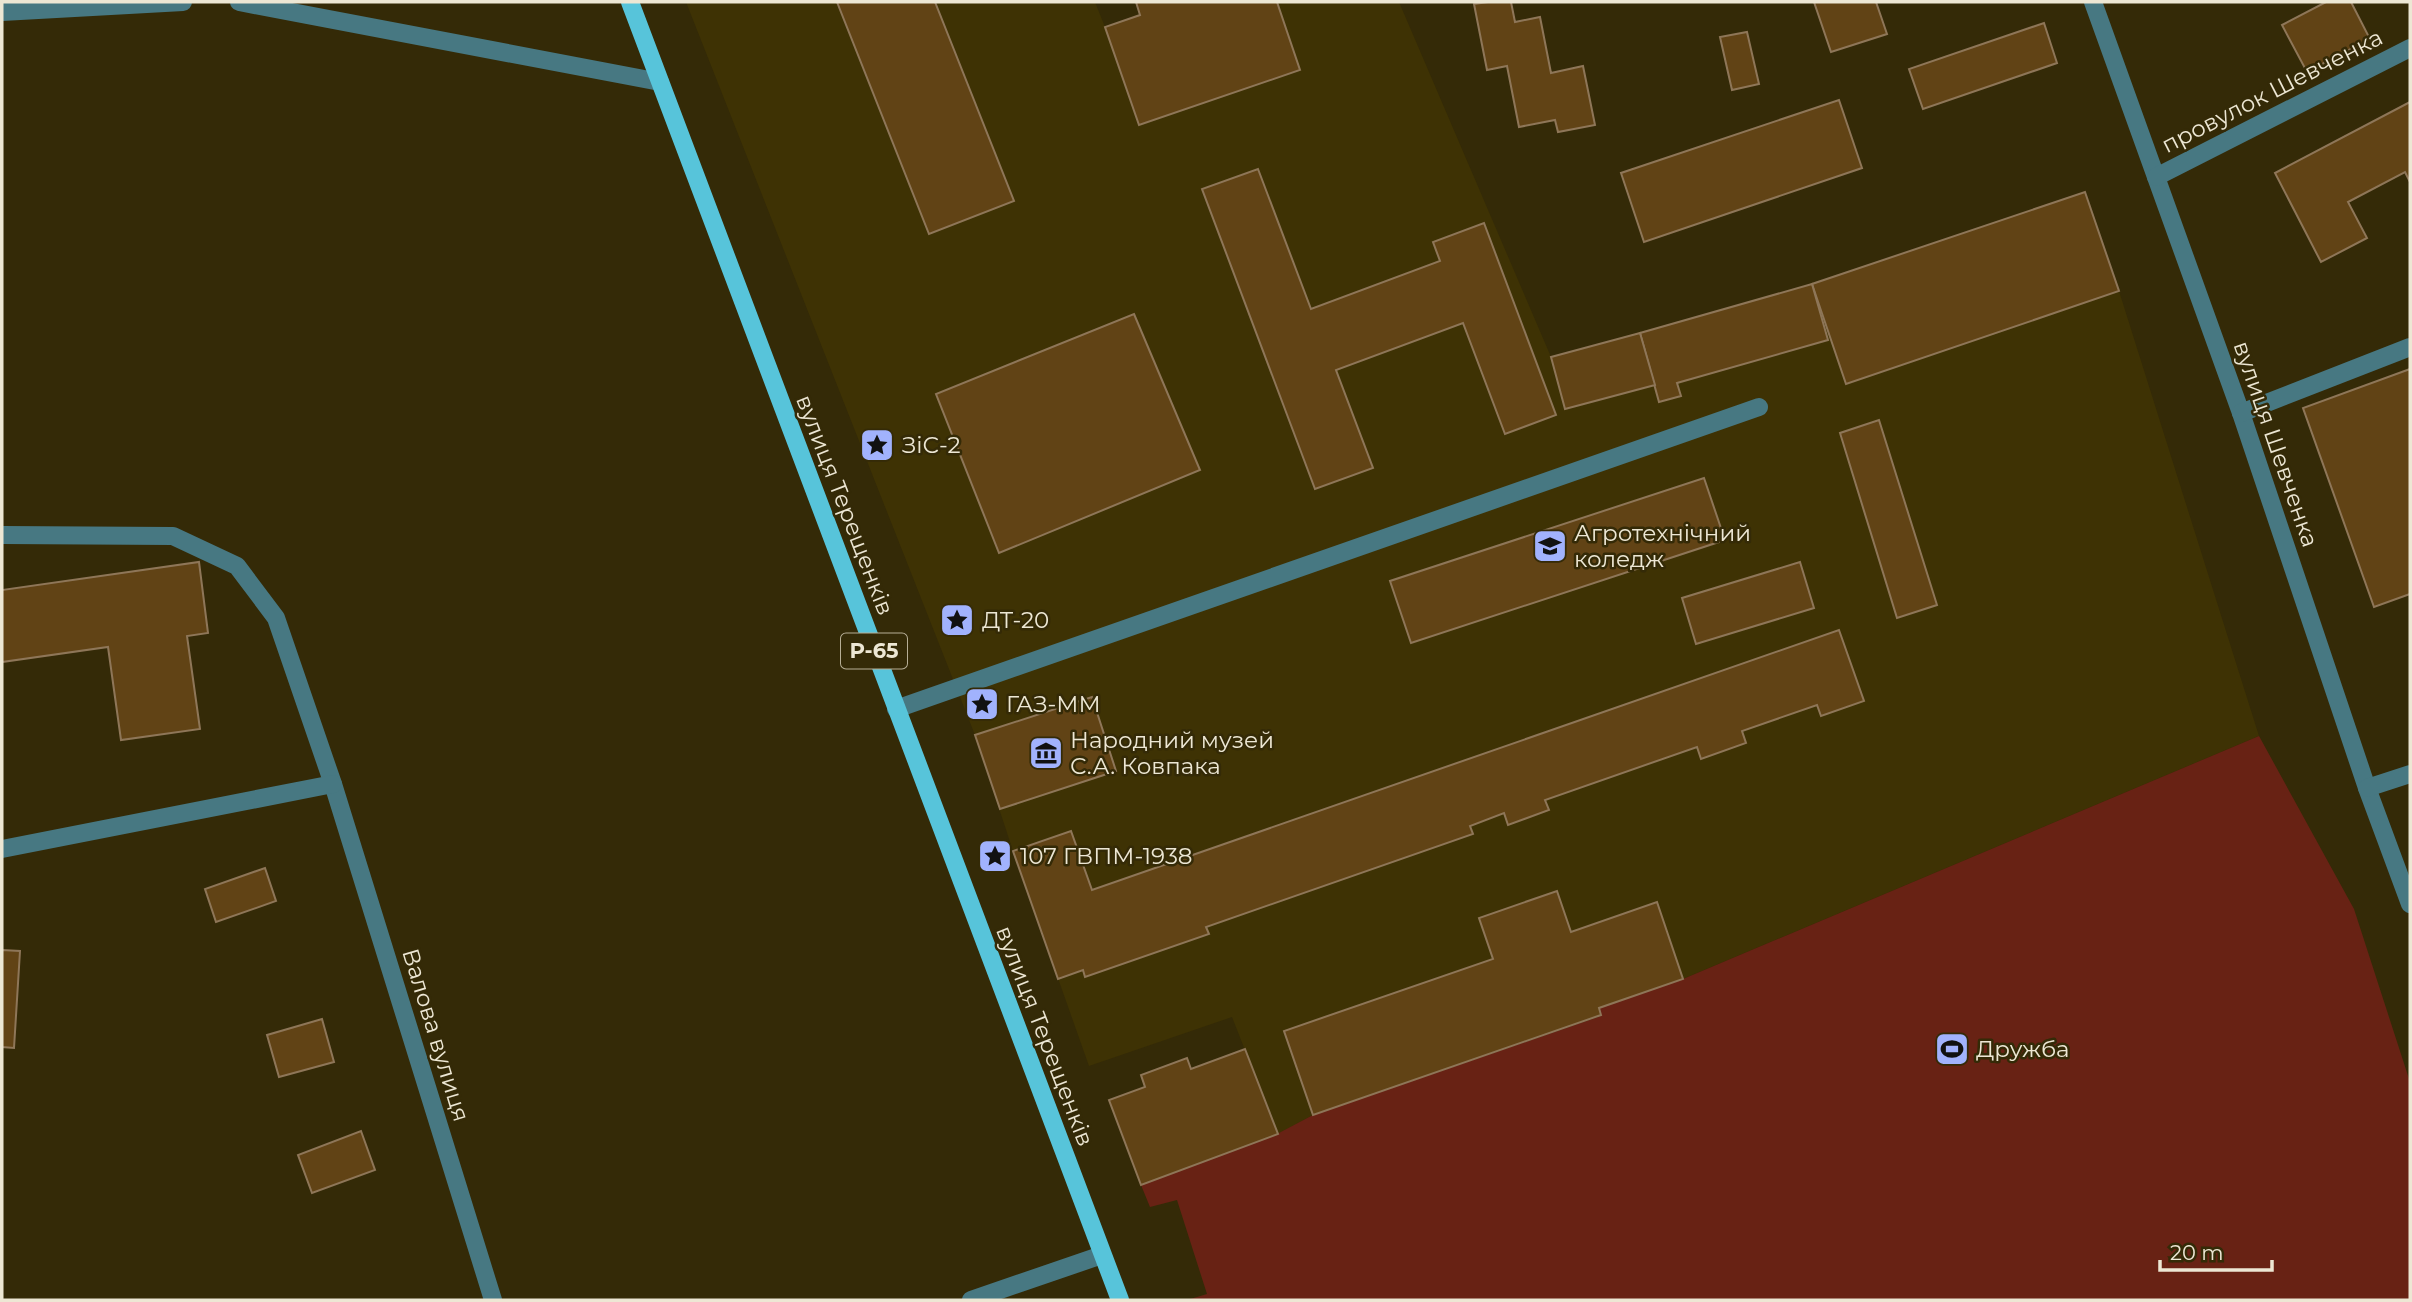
<svg xmlns="http://www.w3.org/2000/svg" width="2412" height="1302" font-family="Montserrat,sans-serif">
  <rect width="100%" height="100%" fill="#342a07"/>
  <path fill="#3e3204" d="M686,2H1095L1105,27L1173,2H1399L1551,357L1812,284L2085,192L2119,291L2259,736L1683,979L1599,1008L1601,1015L1313,1115L1278,1134L1232,1017L1089,1066L1013,851L975,735Z"/>
  <path fill="#682214" d="M2259,736L2354,909L2410,1082V1300H1187L1207,1294L1177,1200L1150,1207L1141,1185L1277,1134L1313,1115L1601,1016L1599,1008L1683,979Z"/>
  <g fill="#614315" stroke="#8e7658" stroke-width="2">
    <path d="M837,2H935L1014,201L929,234Z"/>
    <path d="M1136,2H1277L1300,70L1139,125L1105,27L1140,15Z"/>
    <path d="M1488,2H1511L1515,22L1540,17L1551,73L1583,66L1595,125L1558,132L1555,120L1519,127L1507,66L1487,70L1474,4Z"/>
    <path d="M1814,2H1876L1887,34L1831,52Z"/>
    <path d="M2326,2H2351L2370,39L2307,72L2282,25Z"/>
    <path d="M2044,23L2057,63L1923,109L1909,69Z"/>
    <path d="M1747,32L1759,84L1732,90L1720,37Z"/>
    <path d="M1839,100L1862,168L1644,242L1621,173Z"/>
    <path d="M2410,102V182L2405,172L2348,202L2367,238L2321,262L2275,173Z"/>
    <path d="M1258,169L1311,309L1440,261L1433,242L1484,223L1556,415L1505,434L1463,323L1336,370L1373,468L1315,489L1202,189Z"/>
    <path d="M2085,192L2119,291L1846,384L1812,284Z"/>
    <path d="M1812,284L1828,340L1677,383L1681,396L1659,402L1640,333Z"/>
    <path d="M1134,314L1200,470L999,553L936,394Z"/>
    <path d="M1640,333L1655,385L1565,409L1551,357Z"/>
    <path d="M2410,369V594L2374,607L2303,408Z"/>
    <path d="M1879,420L1937,605L1897,618L1840,433Z"/>
    <path d="M1704,478L1725,540L1411,643L1390,581Z"/>
    <path d="M199,562L208,633L187,636L200,729L121,740L108,647L2,662V590Z"/>
    <path d="M1800,562L1814,608L1696,644L1682,598Z"/>
    <path d="M1839,630L1864,701L1821,716L1817,705L1742,731L1746,743L1701,759L1697,747L1545,800L1549,810L1508,825L1504,813L1470,826L1473,834L1206,927L1209,934L1085,977L1083,970L1058,979L1013,851L1071,831L1092,890Z"/>
    <path d="M1092,697L1116,771L1000,809L975,735Z"/>
    <path d="M265,868L276,901L216,922L205,889Z"/>
    <path d="M1557,891L1571,932L1657,902L1683,979L1599,1008L1601,1015L1313,1115L1284,1031L1493,959L1479,918Z"/>
    <path d="M2,950L20,951L14,1048L2,1047Z"/>
    <path d="M322,1019L334,1062L279,1077L267,1035Z"/>
    <path d="M1245,1049L1278,1134L1141,1185L1109,1100L1145,1087L1141,1075L1187,1058L1191,1069Z"/>
    <path d="M361,1131L375,1170L312,1193L298,1155Z"/>
  </g>
  <g fill="none" stroke-linecap="round" stroke-linejoin="round">
    <g stroke="#477882" stroke-width="18">
      <path d="M239,2L660,82"/>
      <path d="M2093,2L2241,413L2367,788L2410,904"/>
      <path d="M2,12L183,2"/>
      <path d="M2156,177L2410,48"/>
      <path d="M2241,413L2410,347"/>
      <path d="M2,535L173,536L237,566L276,618L333,784L493,1300"/>
      <path d="M896,709L1759,407"/>
      <path d="M2367,788L2410,774"/>
      <path d="M2,849L333,784"/>
      <path d="M971,1300L1102,1255"/>
    </g>
    <path stroke="#57c4da" stroke-width="18" d="M630,2L1120,1300"/>
  </g>
  <defs>
    <g id="sight-square" transform="scale(1.75)"><rect x="-9" y="-9" width="18" height="18" rx="4" fill="#a1b2fd" stroke="#342a07"/><path d="M0-6L1.8-2.2L6-1.7L2.9 1.2L3.7 5.4L0 3.3L-3.7 5.4L-2.9 1.2L-6-1.7L-1.8-2.2Z" fill="#111"/></g>
    <g id="university-square" transform="scale(1.75)"><rect x="-9" y="-9" width="18" height="18" rx="4" fill="#a1b2fd" stroke="#342a07"/><path d="M0-5L7-2L0 1L-7-2ZM-4 1L0 2.5L4 1V4Q0 6-4 4Z" fill="#111"/></g>
    <g id="museum-square" transform="scale(1.75)"><rect x="-9" y="-9" width="18" height="18" rx="4" fill="#a1b2fd" stroke="#342a07"/><path d="M0-6L6-3V-2H-6V-3ZM-5-1h2V3h-2ZM-1-1h2V3h-2ZM3-1h2V3H3ZM-6 4H6V6H-6Z" fill="#111"/></g>
    <g id="stadium-square" transform="scale(1.75)"><rect x="-9" y="-9" width="18" height="18" rx="4" fill="#a1b2fd" stroke="#342a07"/><path d="M0-5a6.5 5 0 1 0 0 10a6.5 5 0 1 0 0-10ZM-3.5-1.8h7v3.6h-7Z" fill="#111"/></g>
  </defs>
  <g fill-rule="evenodd">
    <use href="#sight-square" x="877" y="445"/>
    <use href="#university-square" x="1550" y="546"/>
    <use href="#sight-square" x="957" y="620"/>
    <use href="#sight-square" x="982" y="704"/>
    <use href="#museum-square" x="1046" y="753"/>
    <use href="#sight-square" x="995" y="856"/>
    <use href="#stadium-square" x="1952" y="1049"/>
  </g>
  <g text-anchor="middle" stroke-width="5" stroke-linejoin="round" paint-order="stroke">
    <rect fill="#342a07" stroke="#b6ae96" stroke-width="2" x="841" y="633.5" width="66" height="35" rx="5"/>
    <g font-size="21" font-weight="bold" fill="#ede7d4">
      <text x="874" y="658">Р-65</text>
    </g>
    <g font-size="23" fill="#ede7d4" stroke="#342a07">
      <text transform="translate(2272 91) rotate(-27)" y="8">провулок Шевченка</text>
      <text transform="translate(2276 444) rotate(71)" y="8">вулиця Шевченка</text>
      <text transform="translate(845 505) rotate(69)" y="8">вулиця Терещенків</text>
      <text transform="translate(436 1035) rotate(73)" y="8">Валова вулиця</text>
      <text transform="translate(1045 1036) rotate(69)" y="8">вулиця Терещенків</text>
    </g>
    <g font-size="23" fill="#ede7d4" stroke="#342a07" text-anchor="start">
      <text x="902" y="453">ЗіС-2</text>
      <text x="1574" y="541">Агротехнічний<tspan x="1574" dy="26">коледж</tspan></text>
      <text x="982" y="628">ДТ-20</text>
      <text x="1006" y="712">ГАЗ-ММ</text>
      <text x="1070" y="748">Народний музей<tspan x="1070" dy="26">С.А. Ковпака</tspan></text>
      <text x="1020" y="864">107 ГВПМ-1938</text>
      <text x="1976" y="1057">Дружба</text>
    </g>
  </g>
  <rect width="2412" height="1302" fill="none" stroke="#ede7d4" stroke-width="7"/>
  <path d="M2160 1260v10h112v-10" fill="none" stroke="#ede7d4" stroke-width="3.5"/>
  <text x="2170" y="1260" font-size="21" fill="#ede7d4" stroke="#342a07" stroke-width="5" paint-order="stroke">20 m</text>
</svg>
